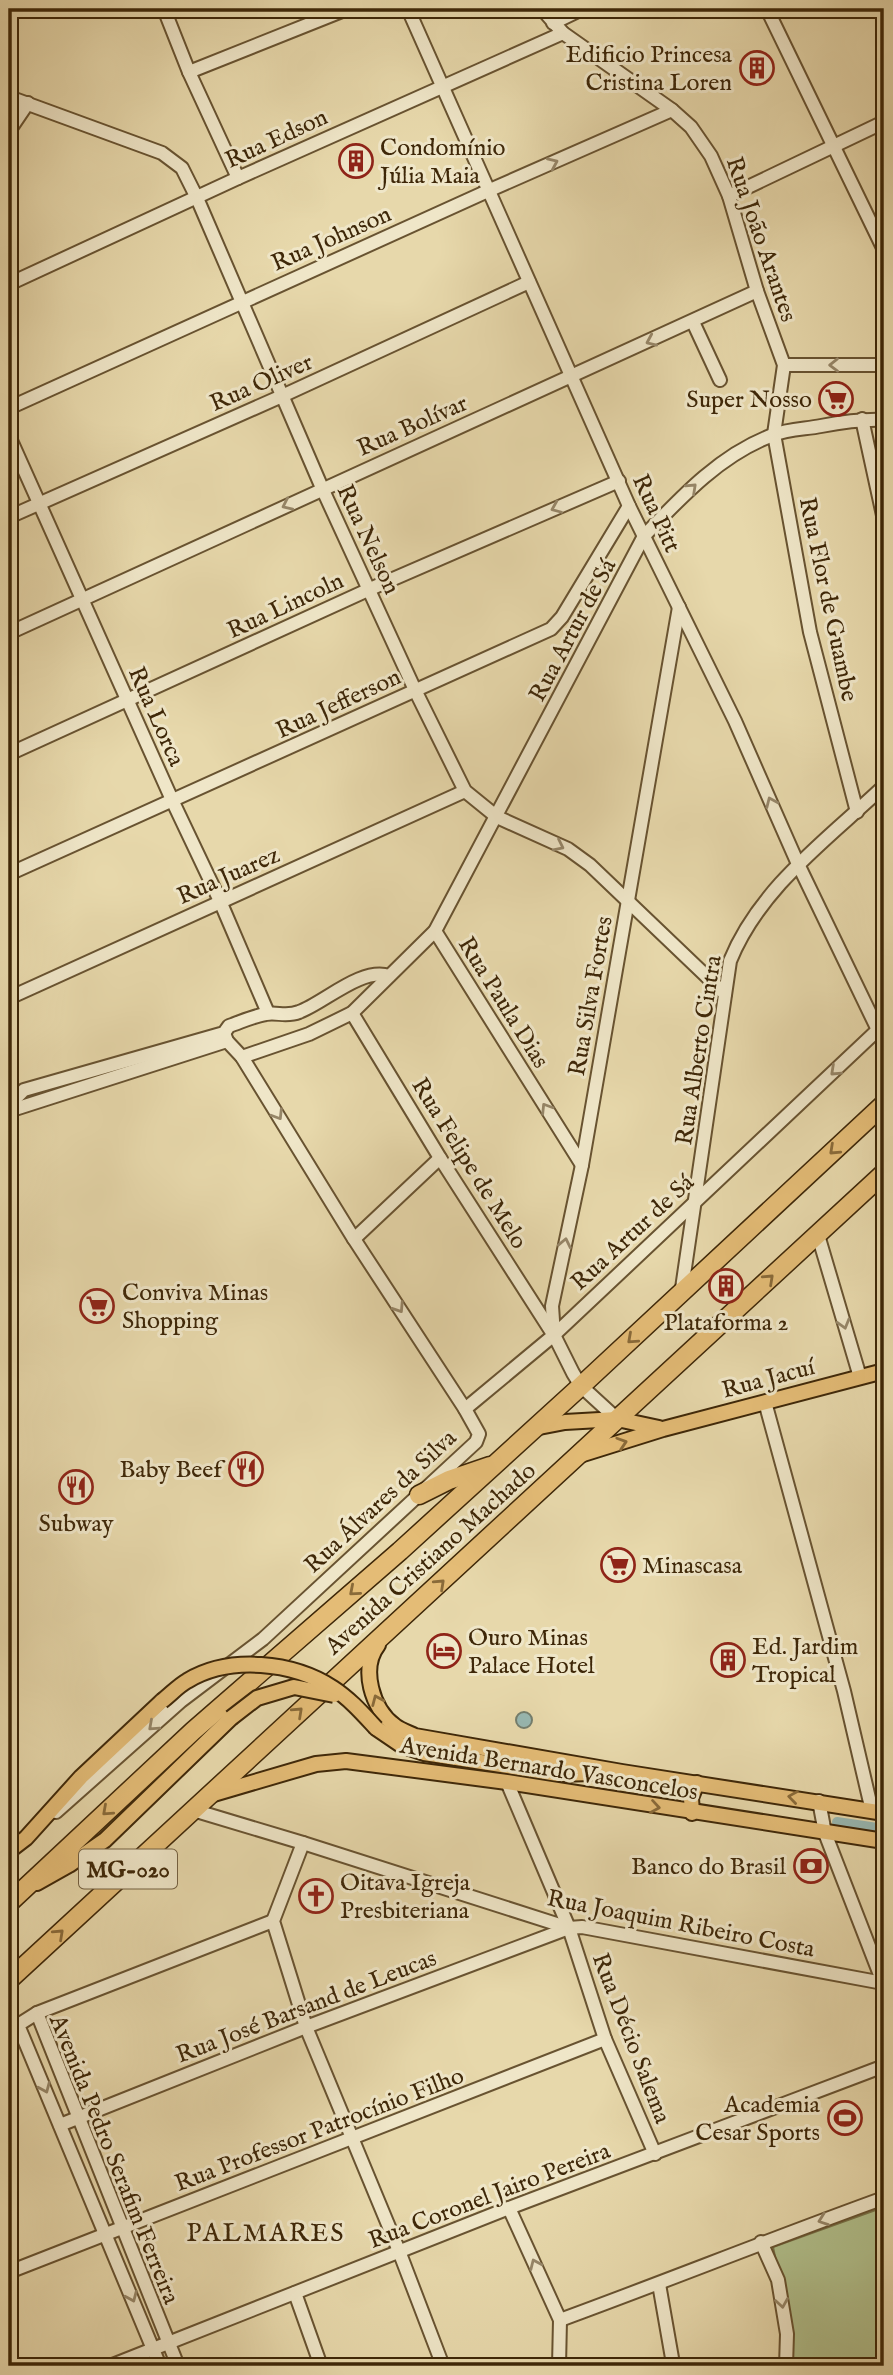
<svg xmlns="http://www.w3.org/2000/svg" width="893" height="2375" font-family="'IM FELL English',serif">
  <rect width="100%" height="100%" fill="#e7d8ab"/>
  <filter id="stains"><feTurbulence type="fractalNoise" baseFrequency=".00286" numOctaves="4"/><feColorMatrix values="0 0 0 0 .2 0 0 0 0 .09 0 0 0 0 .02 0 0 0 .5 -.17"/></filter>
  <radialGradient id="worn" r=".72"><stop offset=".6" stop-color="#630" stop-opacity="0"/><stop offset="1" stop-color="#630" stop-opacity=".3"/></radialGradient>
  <path fill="#b1c08c" stroke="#78744a" stroke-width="2" d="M884,2207V2366H789L793,2342L773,2247Z"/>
  <circle fill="#98b8b2" stroke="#747e6e" stroke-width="2" cx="524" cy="1720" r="8"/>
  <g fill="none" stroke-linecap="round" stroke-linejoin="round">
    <path stroke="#98b8b2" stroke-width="10" d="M837,1822L884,1829"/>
    <g stroke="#685331" stroke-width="16">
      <g id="minor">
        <path d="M164,9L189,72L238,178"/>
        <path d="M408,9L629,506L735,721L798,864L878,1030"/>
        <path d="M542,9L563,33L672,110L691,127L711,156L729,196L757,291L784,365L774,434L810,632L857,812"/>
        <path d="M767,9L884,250"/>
        <path d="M553,23L582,9"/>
        <path d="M189,72L347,9"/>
        <path d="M9,97L162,153L182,168L197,198L322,488L415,690L465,791L497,817L568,849L590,865L725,994"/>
        <path d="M9,131L28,103"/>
        <path d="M729,196L884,122"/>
        <path d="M9,284L238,178L563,33"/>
        <path d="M693,322L720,380"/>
        <path d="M784,365H884"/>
        <path d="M9,408L490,190L672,110"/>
        <path d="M862,419L884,520"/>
        <path d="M9,436L173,802L220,901L268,1013"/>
        <path d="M9,517L282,396L529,282"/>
        <path d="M9,633L757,291"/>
        <path d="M9,754L370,589L619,481"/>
        <path d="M9,874L551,629L562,617L629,506"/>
        <path d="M435,931L582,1165"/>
        <path d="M9,998L465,791"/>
        <path d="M352,1013L440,1158L551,1331"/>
        <path d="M242,1057L309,1034L352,1013L435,931L644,536C681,497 721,454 773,435C788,429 806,429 821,426C842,422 862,419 884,420"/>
        <path d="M14,1105L16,1098L24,1090L224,1033L229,1026C241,1022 253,1016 266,1014C277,1012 287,1017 299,1012C324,1003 361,967 389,976"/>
        <path d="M9,1111L227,1041"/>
        <path d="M818,1235L860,1377"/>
        <path d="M354,1239L440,1158"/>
        <path d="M681,1295L730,961C760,887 828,839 884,786"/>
        <path d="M765,1402L844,1691L872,1811"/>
        <path d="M465,1409L554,1335L884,1024"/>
        <path d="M617,1419L581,1386L573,1373L554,1335L552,1306L582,1165L679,607"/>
        <path d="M507,1782L569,1928L605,2039L655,2154"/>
        <path d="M819,1801L825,1833L884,1985"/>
        <path d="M193,1810L303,1843L569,1928L582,1927L883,1983"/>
        <path d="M56,1812L181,1701L263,1639L476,1442L479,1434L465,1409L354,1239L242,1057L227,1041L224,1033"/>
        <path d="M303,1843L273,1921L306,2027L399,2251L443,2366"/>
        <path d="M37,2013L178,2366"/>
        <path d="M60,2125L306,2027L569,1928"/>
        <path d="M509,2208L560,2320L559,2366"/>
        <path d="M761,2242L778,2280L787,2334L786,2366"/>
        <path d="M9,2272L605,2039"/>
        <path d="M659,2284L672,2358L671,2366"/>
        <path d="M295,2293L321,2366"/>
        <path d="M560,2320C669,2280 776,2237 884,2198"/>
        <path d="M110,2366L509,2208L884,2066"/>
        <path d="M160,2366L18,2025L37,2013L273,1921"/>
      </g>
    </g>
    <g stroke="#3e2708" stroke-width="18">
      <g id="major">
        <path d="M534,1428L565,1422L617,1419L659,1428"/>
        <path d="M580,1455L663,1429L884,1371"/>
        <path d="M378,1645C360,1668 372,1709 395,1726C400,1730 409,1733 415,1736L622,1772L884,1813"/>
        <path d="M376,1728L401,1745L424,1753L558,1774L592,1773"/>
        <path d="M210,1795L316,1764L346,1761L507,1782L884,1841"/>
        <path d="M692,1813L691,1798L697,1783"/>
        <path d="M9,1851L26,1838L81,1777L162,1701"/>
        <path d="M37,1883L69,1865L105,1840L231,1718"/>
      </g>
    </g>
    <g stroke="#3e2708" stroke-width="21">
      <g id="highway">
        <path d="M419,1495L449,1480L490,1466"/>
        <path d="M9,1903L193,1731L400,1551L581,1386L884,1104"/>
        <path d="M9,1980L884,1173"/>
      </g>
    </g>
    <use href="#minor" stroke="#efe6c8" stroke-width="12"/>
    <use href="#major" stroke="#e4bc76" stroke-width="14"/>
    <use href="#highway" stroke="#e4bc76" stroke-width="18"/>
    <g stroke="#3e2708" stroke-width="18" stroke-linecap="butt">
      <g id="major-bridge">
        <path d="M162,1701C170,1695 178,1686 187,1681C230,1655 293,1662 333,1688C350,1699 363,1714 376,1728"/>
        <path d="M231,1718L257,1698L294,1687L334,1695"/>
      </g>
    </g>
    <use href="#major-bridge" stroke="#e4bc76" stroke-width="14"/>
  </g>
  <defs><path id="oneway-chevron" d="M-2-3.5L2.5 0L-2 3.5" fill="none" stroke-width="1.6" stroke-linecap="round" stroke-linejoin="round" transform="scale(1.75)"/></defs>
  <g stroke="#968668">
    <use href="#oneway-chevron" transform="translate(553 163) rotate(-24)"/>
    <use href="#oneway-chevron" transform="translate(651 341) rotate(156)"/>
    <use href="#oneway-chevron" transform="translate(834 365) rotate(179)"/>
    <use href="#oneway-chevron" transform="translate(692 488) rotate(-43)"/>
    <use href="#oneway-chevron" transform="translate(287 505) rotate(155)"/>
    <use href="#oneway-chevron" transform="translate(556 508) rotate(157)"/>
    <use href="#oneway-chevron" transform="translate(771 802) rotate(-114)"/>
    <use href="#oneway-chevron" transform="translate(559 846) rotate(26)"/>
    <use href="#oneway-chevron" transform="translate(835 1071) rotate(137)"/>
    <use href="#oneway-chevron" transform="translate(546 1108) rotate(-122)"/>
    <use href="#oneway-chevron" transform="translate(278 1115) rotate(58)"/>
    <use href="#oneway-chevron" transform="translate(565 1243) rotate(-78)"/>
    <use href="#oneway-chevron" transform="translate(399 1308) rotate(57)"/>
    <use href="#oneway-chevron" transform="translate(844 1324) rotate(74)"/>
    <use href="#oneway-chevron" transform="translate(153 1726) rotate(138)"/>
    <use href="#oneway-chevron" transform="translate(45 2088) rotate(67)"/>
    <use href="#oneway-chevron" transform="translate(823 2220) rotate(160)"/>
    <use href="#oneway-chevron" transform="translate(535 2264) rotate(-114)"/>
    <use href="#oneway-chevron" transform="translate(132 2297) rotate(67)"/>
    <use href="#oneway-chevron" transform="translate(782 2303) rotate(81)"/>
  </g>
  <g stroke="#896a39">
    <use href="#oneway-chevron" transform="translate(834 1150) rotate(137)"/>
    <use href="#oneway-chevron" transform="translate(769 1279) rotate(-43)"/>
    <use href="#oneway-chevron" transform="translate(632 1339) rotate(138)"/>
    <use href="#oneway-chevron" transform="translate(622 1443) rotate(-18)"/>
    <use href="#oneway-chevron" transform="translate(440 1584) rotate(-43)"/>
    <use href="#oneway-chevron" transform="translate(354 1591) rotate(139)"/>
    <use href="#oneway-chevron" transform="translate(377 1700) rotate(-113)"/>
    <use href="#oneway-chevron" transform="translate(298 1712) rotate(-43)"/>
    <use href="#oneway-chevron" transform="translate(793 1797) rotate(-172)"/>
    <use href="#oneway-chevron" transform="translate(655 1807) rotate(9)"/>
    <use href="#oneway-chevron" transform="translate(107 1811) rotate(138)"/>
    <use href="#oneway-chevron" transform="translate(59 1934) rotate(-43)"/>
  </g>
  <defs>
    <g id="building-ring" transform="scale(1.75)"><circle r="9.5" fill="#efe6c8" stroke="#8f2418" stroke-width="1.5"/><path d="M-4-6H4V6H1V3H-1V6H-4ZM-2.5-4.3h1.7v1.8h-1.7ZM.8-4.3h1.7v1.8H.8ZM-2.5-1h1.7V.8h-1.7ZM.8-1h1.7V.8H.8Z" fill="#8f2418"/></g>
    <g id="supermarket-ring" transform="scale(1.75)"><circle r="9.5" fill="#efe6c8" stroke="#8f2418" stroke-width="1.5"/><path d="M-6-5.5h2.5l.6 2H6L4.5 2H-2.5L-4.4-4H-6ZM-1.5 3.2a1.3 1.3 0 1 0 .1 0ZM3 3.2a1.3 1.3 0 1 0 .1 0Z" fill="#8f2418"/></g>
    <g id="restaurant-ring" transform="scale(1.75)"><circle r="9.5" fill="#efe6c8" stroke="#8f2418" stroke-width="1.5"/><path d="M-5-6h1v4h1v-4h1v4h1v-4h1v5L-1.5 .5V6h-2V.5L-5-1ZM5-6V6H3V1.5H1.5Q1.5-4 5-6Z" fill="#8f2418"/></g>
    <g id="hotel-ring" transform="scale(1.75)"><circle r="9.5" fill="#efe6c8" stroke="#8f2418" stroke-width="1.5"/><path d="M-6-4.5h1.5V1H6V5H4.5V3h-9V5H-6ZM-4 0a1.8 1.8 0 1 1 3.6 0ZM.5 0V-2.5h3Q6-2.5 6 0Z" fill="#8f2418"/></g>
    <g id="bank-ring" transform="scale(1.75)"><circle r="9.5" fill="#efe6c8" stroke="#8f2418" stroke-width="1.5"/><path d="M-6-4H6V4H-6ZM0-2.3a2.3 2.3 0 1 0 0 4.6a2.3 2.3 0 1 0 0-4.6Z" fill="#8f2418"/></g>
    <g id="church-ring" transform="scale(1.75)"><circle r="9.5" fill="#efe6c8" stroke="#8f2418" stroke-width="1.5"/><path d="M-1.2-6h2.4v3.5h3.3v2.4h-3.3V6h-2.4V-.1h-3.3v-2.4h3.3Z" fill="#8f2418"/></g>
    <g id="stadium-ring" transform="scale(1.75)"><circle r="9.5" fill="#efe6c8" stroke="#8f2418" stroke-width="1.5"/><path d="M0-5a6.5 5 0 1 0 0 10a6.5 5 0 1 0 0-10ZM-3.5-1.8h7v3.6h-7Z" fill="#8f2418"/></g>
  </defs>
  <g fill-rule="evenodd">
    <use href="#building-ring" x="757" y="68"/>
    <use href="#building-ring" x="356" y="161"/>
    <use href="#supermarket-ring" x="836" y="399"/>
    <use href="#building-ring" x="726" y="1286"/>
    <use href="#supermarket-ring" x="97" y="1306"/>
    <use href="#restaurant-ring" x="246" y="1469"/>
    <use href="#restaurant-ring" x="76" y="1487"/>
    <use href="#supermarket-ring" x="618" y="1565"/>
    <use href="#hotel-ring" x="444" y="1651"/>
    <use href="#building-ring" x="728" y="1660"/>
    <use href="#bank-ring" x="811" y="1866"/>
    <use href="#church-ring" x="316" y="1896"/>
    <use href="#stadium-ring" x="845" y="2118"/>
  </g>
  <g text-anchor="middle" stroke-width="6" stroke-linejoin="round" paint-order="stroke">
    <rect fill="#efe6c8" stroke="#736042" stroke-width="2" x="79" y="1849.5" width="98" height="39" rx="5"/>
    <g font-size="23" font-weight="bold" fill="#3e2708">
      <text x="128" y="1877">MG-020</text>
    </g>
    <g font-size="24" fill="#3e2708" stroke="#efe6c8" text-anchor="start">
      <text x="732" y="62" text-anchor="end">Edificio Princesa<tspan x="732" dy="28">Cristina Loren</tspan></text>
      <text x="380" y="155">Condomínio<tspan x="380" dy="28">Júlia Maia</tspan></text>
      <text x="812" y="407" text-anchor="end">Super Nosso</text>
      <text x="122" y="1300">Conviva Minas<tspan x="122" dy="28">Shopping</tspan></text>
      <text x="726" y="1330" text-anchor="middle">Plataforma 2</text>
      <text x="222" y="1477" text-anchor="end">Baby Beef</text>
      <text x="76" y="1531" text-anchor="middle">Subway</text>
      <text x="642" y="1573">Minascasa</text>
      <text x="468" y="1645">Ouro Minas<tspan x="468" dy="28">Palace Hotel</tspan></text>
      <text x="752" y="1654">Ed. Jardim<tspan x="752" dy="28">Tropical</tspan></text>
      <text x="786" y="1874" text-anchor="end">Banco do Brasil</text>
      <text x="340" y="1890">Oitava Igreja<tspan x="340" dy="28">Presbiteriana</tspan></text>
      <text x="820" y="2112" text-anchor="end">Academia<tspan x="820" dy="28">Cesar Sports</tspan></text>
    </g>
    <g font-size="24" fill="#3e2708" stroke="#efe6c8">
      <text transform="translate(276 138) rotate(-25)" y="8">Rua Edson</text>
      <text transform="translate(331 238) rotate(-24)" y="8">Rua Johnson</text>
      <text transform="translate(762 239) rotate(71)" y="8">Rua João Arantes</text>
      <text transform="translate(261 382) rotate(-24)" y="8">Rua Oliver</text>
      <text transform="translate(412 425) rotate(-24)" y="8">Rua Bolívar</text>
      <text transform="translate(657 513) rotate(65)" y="8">Rua Pitt</text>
      <text transform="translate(369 539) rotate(65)" y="8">Rua Nelson</text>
      <text transform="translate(829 599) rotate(78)" y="8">Rua Flor de Guambe</text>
      <text transform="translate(285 605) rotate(-25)" y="8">Rua Lincoln</text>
      <text transform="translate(572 630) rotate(-62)" y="8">Rua Artur de Sá</text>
      <text transform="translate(338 703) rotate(-25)" y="8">Rua Jefferson</text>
      <text transform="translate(157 716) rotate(66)" y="8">Rua Lorca</text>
      <text transform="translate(228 875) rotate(-24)" y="8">Rua Juarez</text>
      <text transform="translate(590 996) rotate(-80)" y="8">Rua Silva Fortes</text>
      <text transform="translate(504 1002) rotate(58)" y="8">Rua Paula Dias</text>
      <text transform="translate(698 1050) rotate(-81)" y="8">Rua Alberto Cintra</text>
      <text transform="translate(470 1163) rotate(58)" y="8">Rua Felipe de Melo</text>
      <text transform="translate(632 1232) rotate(-43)" y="8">Rua Artur de Sá</text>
      <text transform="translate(768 1378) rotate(-15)" y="8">Rua Jacuí</text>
      <text transform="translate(380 1501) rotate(-43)" y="8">Rua Álvares da Silva</text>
      <text transform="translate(430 1558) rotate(-42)" y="8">Avenida Cristiano Machado</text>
      <text transform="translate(549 1768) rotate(9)" y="8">Avenida Bernardo Vasconcelos</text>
      <text transform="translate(681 1923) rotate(11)" y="8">Rua Joaquim Ribeiro Costa</text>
      <text transform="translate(306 2006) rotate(-21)" y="8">Rua José Barsand de Leucas</text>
      <text transform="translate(632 2038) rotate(69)" y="8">Rua Décio Salema</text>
      <text transform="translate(319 2129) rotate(-21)" y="8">Rua Professor Patrocínio Filho</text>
      <text transform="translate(115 2159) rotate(68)" y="8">Avenida Pedro Serafim Ferreira</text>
      <text transform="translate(489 2195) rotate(-21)" y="8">Rua Coronel Jairo Pereira</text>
    </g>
    <g font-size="26" letter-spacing="2" fill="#3e2708" stroke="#efe6c8">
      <text x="266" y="2241">PALMARES</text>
    </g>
  </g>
  <rect width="893" height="2375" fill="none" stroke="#e7d8ab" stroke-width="35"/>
  <rect x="10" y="10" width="872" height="2354" fill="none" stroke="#3e2708" stroke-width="3.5"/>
  <rect x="18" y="18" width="858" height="2340" fill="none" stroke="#3e2708" stroke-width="2"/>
  <rect width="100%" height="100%" filter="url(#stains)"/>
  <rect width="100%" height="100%" fill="url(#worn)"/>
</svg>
